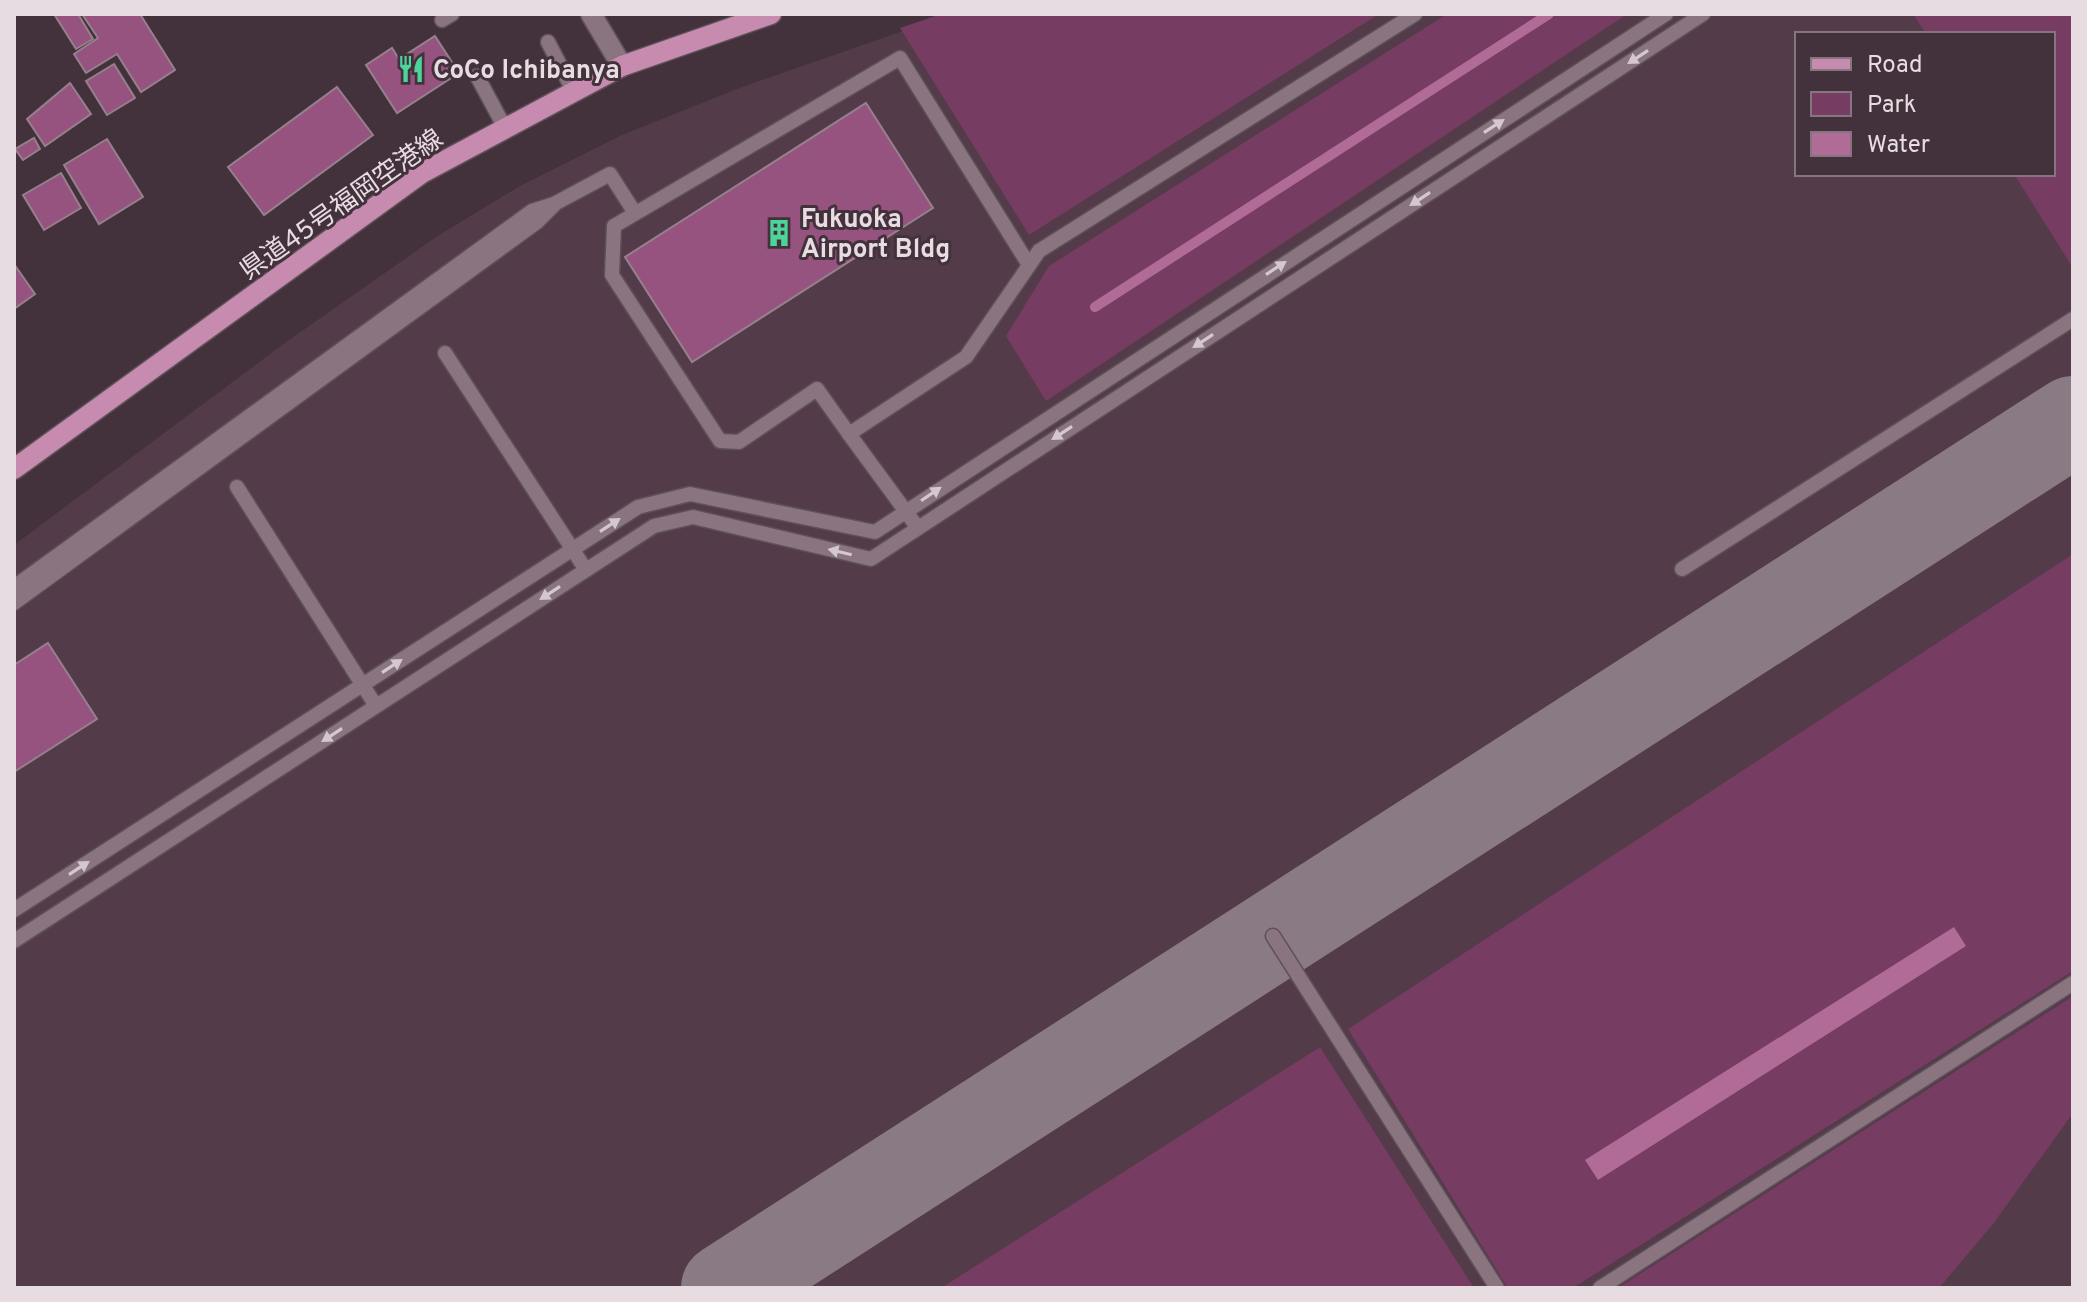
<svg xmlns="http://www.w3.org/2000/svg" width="2087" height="1302" font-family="Overpass,'Noto Sans JP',sans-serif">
  <rect width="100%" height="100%" fill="#43313c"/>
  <path fill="#533b49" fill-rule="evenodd" d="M952,14H2073V1288H14V545L282,345L439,235L520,186L622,135L742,87ZM1797,34H2053V174H1797Z"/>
  <g fill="#763c62">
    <path d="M941,14H1379L1029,235L900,28Z"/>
    <path d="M1447,14H1627L1046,401L1006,336L1049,266Z"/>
    <path d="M1913,14H2073V268L2014,174H2053V34H1926Z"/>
    <path d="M2073,554V971L1573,1288H1508L1348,1029Z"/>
    <path d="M2073,996V1113L1993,1224L1939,1288H1618Z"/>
    <path d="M1320,1047L1474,1288H941Z"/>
  </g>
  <path fill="#b16b97" d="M1954,927L1966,946L1598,1180L1585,1160Z"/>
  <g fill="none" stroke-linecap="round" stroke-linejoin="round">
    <path stroke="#b16b97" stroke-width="10" d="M1095,307L1549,14"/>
    <path stroke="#8a7a84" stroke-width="90" d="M726,1288L2073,421"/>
  </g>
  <g fill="#97537f" stroke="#95808c" stroke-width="2">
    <path d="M54,14H78L93,39L76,49Z"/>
    <path d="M82,14H140L175,70L141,92L117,54L86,73L74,54L98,38Z"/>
    <path d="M435,36L459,73L397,113L366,65L392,48L399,59Z"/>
    <path d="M114,64L135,98L107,115L86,81Z"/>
    <path d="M70,83L91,114L45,146L27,119Z"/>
    <path d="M337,87L373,135L264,215L228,167Z"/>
    <path d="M866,103L933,208L692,362L625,257Z"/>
    <path d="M34,138L40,149L23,160L15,149Z"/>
    <path d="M107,139L143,197L99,224L64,165Z"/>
    <path d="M61,173L81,208L44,230L23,195Z"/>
    <path d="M14,264L35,294L14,309Z"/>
    <path d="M48,643L97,719L14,772V665Z"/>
  </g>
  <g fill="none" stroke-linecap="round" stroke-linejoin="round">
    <g stroke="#5e5059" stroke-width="17">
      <g id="lane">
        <path d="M442,20L452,14"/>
        <path d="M548,42L574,92"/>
        <path d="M477,76L505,128"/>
        <path d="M445,353L586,570"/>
        <path d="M849,434L817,389L739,442L720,441L612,275L614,226L900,58L1029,265"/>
        <path d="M237,487L376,706"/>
        <path d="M918,528L849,434L966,357L1039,251L1415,14"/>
        <path d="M1682,569L2073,319"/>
        <path d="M14,587L532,211L554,204L610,174L635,213"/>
        <path d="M14,603L537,222L554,205"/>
        <path d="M14,910L638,507L690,494L875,532L1666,14"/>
        <path d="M1273,936L1497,1288"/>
        <path d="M14,941L654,526L693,517L871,559L1703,14"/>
        <path d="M1600,1288L2073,983"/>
      </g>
    </g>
    <g stroke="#5e5059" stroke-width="23">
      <path id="street" d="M591,14L622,66"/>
    </g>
    <g stroke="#5e5059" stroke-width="23">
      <path id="primary" d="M14,469L422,173L622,66L771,14"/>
    </g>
    <use href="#lane" stroke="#897480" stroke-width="14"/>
    <use href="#street" stroke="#897480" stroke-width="20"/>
    <use href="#primary" stroke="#c68baf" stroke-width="20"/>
  </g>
  <defs><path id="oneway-solid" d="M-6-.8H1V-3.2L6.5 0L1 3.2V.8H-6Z" transform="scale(2)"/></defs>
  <g fill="#d5c7cf">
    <use href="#oneway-solid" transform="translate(1638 57) rotate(147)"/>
    <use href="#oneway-solid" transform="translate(1494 126) rotate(-33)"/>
    <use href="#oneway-solid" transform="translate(1420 199) rotate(147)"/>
    <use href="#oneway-solid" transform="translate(1276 268) rotate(-33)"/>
    <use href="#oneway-solid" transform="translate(1203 341) rotate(147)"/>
    <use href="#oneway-solid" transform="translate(1062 433) rotate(147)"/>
    <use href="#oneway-solid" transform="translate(931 494) rotate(-34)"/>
    <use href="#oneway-solid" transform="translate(610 525) rotate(-33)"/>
    <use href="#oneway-solid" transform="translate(840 552) rotate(-167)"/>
    <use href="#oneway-solid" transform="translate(550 593) rotate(147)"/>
    <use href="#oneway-solid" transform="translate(392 666) rotate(-33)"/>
    <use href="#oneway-solid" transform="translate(332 735) rotate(147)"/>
    <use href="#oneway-solid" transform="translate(79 868) rotate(-33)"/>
  </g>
  <defs>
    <g id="restaurant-bare" transform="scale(2.16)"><path d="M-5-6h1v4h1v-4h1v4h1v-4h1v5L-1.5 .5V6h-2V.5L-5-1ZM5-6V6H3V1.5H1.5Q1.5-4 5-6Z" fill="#4cd49b" stroke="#43313c" stroke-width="2.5" paint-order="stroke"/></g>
    <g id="building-bare" transform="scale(2.16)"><path d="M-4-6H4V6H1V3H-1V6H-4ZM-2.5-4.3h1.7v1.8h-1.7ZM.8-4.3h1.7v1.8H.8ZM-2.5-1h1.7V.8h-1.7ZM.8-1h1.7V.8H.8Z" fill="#4cd49b" stroke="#43313c" stroke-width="2.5" paint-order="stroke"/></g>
  </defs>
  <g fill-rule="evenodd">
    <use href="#restaurant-bare" x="411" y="69"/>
    <use href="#building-bare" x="779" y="233"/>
  </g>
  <g text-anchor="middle" stroke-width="6" stroke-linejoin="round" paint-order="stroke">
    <g font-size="26" font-weight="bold" fill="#e8dce3" stroke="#43313c" text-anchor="start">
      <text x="433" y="78">CoCo Ichibanya</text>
      <text x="801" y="227">Fukuoka<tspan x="801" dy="30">Airport Bldg</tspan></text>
    </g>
    <g font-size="26" fill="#e8dce3" stroke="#43313c">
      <text transform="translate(341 204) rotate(-35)" y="9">県道45号福岡空港線</text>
    </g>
  </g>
  <rect width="2087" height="1302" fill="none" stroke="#e8dce3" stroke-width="32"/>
  <rect x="1795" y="32" width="260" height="144" fill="#43313c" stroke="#85757f" stroke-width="2"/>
  <rect x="1811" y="58" width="40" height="12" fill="#c68baf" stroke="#85757f" stroke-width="2"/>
  <text x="1867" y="72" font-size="24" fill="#e8dce3">Road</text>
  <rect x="1811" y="92" width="40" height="24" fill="#763c62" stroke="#85757f" stroke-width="2"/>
  <text x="1867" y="112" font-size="24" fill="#e8dce3">Park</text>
  <rect x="1811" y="132" width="40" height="24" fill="#b16b97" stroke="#85757f" stroke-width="2"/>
  <text x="1867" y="152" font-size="24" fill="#e8dce3">Water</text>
</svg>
